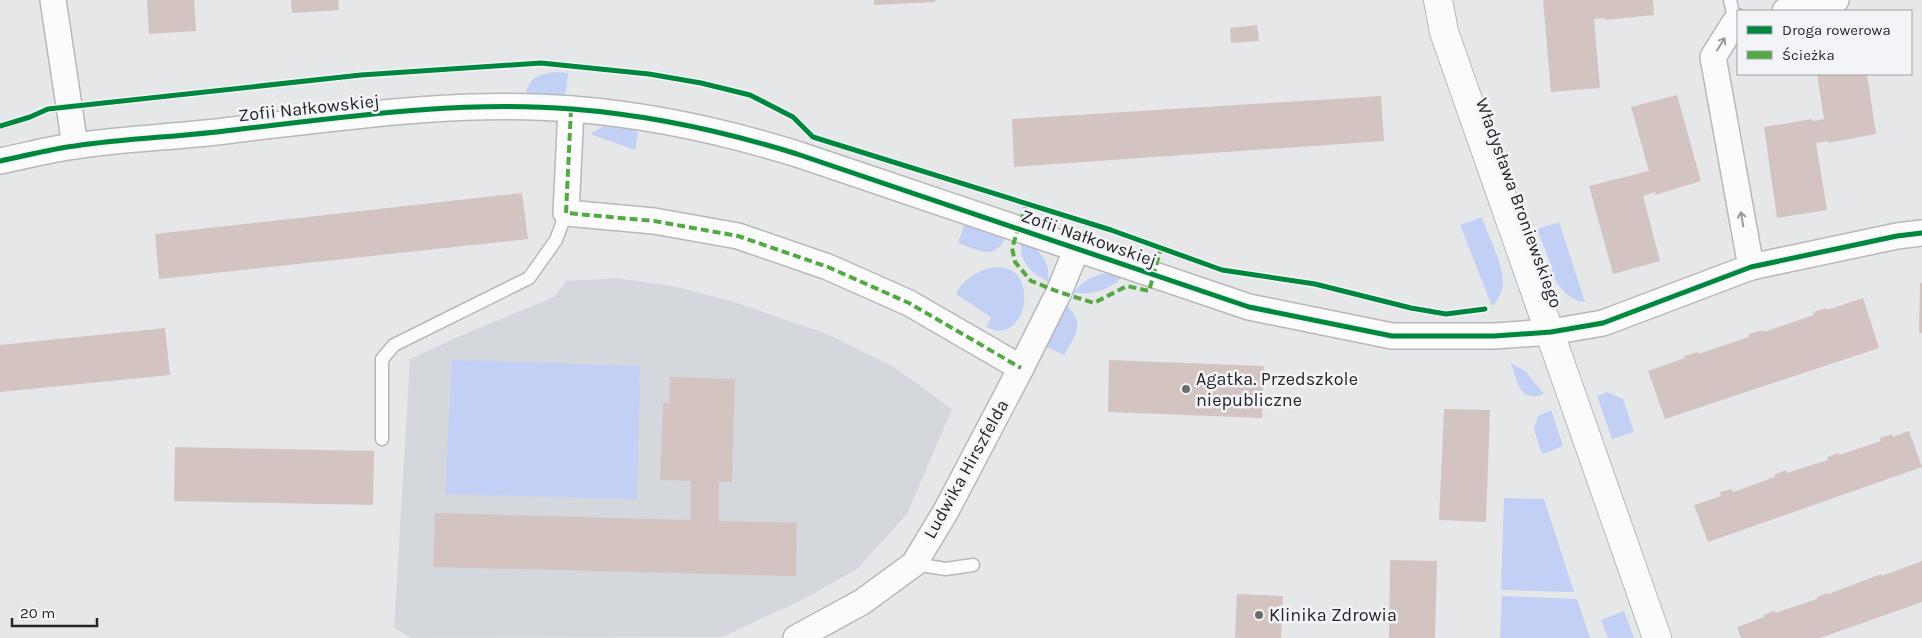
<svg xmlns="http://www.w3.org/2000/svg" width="1922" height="638" font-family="Karla,sans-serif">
  <rect width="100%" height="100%" fill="#e6e7e9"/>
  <path fill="#d4d8dd" d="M617,278L677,287L734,302L827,334L894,367L952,409L907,514L857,569L806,598L722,637L411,638L394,628L410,359L460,336L554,297L566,281Z"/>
  <g fill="#c2d0f5">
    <path d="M554,72L568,73L566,92L563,95L526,94C529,77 538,75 554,72Z"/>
    <path d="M604,126L634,129L638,133L635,150L590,134Z"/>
    <path d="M1482,217C1488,236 1502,262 1503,281C1504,289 1498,301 1492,306L1460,225Z"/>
    <path d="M1559,222L1585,302C1568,301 1559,286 1551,272L1553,270L1537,229Z"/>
    <path d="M965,223L1006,236C995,262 979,250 958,243Z"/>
    <path d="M1022,241C1040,249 1051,262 1048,282C1032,274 1017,260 1022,241Z"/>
    <path d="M995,267C1003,268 1011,268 1016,274C1031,289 1025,325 1004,330C997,332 992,329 986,327L991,317L956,294C962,280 980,269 995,267Z"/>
    <path d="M1107,273L1123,276C1110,290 1092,296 1073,292C1083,282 1092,275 1107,273Z"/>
    <path d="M1067,306C1086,324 1075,336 1064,355L1047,347V343Z"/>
    <path d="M452,360L640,366L637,499L445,494Z"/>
    <path d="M1511,363L1525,371L1544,394C1518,403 1518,382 1511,363Z"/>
    <path d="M1607,392L1623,399L1634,432L1612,439L1597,396Z"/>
    <path d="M1551,410L1563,446L1542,454L1534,429L1538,416Z"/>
    <path d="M1504,498L1544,499L1574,592L1501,590Z"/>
    <path d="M1502,596L1577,599L1590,638H1500Z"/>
    <path d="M1624,611L1634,638H1608L1601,620Z"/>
  </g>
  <g fill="#d4c4c1">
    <path d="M147,0H194L196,31L149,34Z"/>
    <path d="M291,0H338L339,10L292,13Z"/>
    <path d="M874,0H935V2L874,5Z"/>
    <path d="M1543,0H1653L1654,15L1605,20V18L1594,19L1600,88L1551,92Z"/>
    <path d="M1257,25L1259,41L1231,43L1230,28Z"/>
    <path d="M1817,74H1867L1876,134L1828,143V141L1816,143L1827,210L1777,218L1764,127L1812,119L1813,121L1824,119Z"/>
    <path d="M1677,95L1701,181L1655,195V192L1643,196L1660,261L1613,274L1589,186L1649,171L1631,107Z"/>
    <path d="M1381,96L1384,141L1014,167L1012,119Z"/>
    <path d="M522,193L528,239L159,279L155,234Z"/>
    <path d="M1920,283H1922V333H1919Z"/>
    <path d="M1863,298L1879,348L1665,419L1648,371L1685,358L1684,356L1697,352L1698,354L1749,337V334L1763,330L1764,332L1814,315L1813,312L1820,310L1826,308L1827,310Z"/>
    <path d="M165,328L170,375L0,392V345Z"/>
    <path d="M1109,360L1264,366L1262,418L1108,412Z"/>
    <path d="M670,377L735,379L732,482H719V521L797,523L796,576L433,567L435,513L690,520L691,481L660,480L663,403H669Z"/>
    <path d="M1444,409L1490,410L1486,522L1439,520Z"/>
    <path d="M1909,431L1922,467L1708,542L1694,505L1721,496L1720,492L1732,489L1733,492L1775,477L1774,475L1786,470L1787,473L1828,460L1827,457L1833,455L1838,453L1839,455L1881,441L1880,438L1892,434L1893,437Z"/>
    <path d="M175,447L374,451L373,505L174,501Z"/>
    <path d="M1390,560L1437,561L1435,638H1389Z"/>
    <path d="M1922,561V602L1820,638H1741L1737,627L1764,617L1763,615L1775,611V613L1817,599V597L1828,593L1829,594L1881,574L1882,576Z"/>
    <path d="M1237,594L1283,596L1281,638H1235Z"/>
  </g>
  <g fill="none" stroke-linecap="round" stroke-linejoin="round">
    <g stroke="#b8b8ba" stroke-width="15">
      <g id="lane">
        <path d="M1730,0L1735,22"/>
        <path d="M382,439V359L394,345L529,278L556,240L566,213"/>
        <path d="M914,564L946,569L973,565"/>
      </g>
    </g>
    <g stroke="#b8b8ba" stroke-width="28">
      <g id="street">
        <path d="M53,0L75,146"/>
        <path d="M1785,11L1836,0"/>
        <path d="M1738,22H1735L1713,57L1751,267"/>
        <path d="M571,109L566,213L654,221L738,236L828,267L909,303L1021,368"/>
        <path d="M0,161C25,156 50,149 75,146C127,138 180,137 233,130C344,117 459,100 572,109C649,115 723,131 797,154L1249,307L1392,336H1494L1551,332L1603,323L1751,267L1897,236L1922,233"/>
        <path d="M796,638L862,602L914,564L946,511L1021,368L1059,292L1077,248"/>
      </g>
    </g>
    <g stroke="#b8b8ba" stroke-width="30">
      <path id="secondary" d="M1438,0L1444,32L1657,638"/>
    </g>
    <use href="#lane" stroke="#fbfbfc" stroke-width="12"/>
    <use href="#street" stroke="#fbfbfc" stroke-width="25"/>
    <use href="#secondary" stroke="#fbfbfc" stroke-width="28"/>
    <g stroke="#53aa44" stroke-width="4" stroke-dasharray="8 4" stroke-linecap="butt">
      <path d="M571,109L566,213L654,221L738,236L828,267L909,303L1021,368"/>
      <path d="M1027,203L1012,248L1015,262L1031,281L1059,292L1094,303L1127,286L1149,291L1161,248"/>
    </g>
    <g stroke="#f2f4f8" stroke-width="8">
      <g id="cycleway">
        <path d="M0,126L30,117L48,109L361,75L541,63L649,74L701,83L750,95L793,117L813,137L1111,230L1222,270L1315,284L1411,308L1446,314L1485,309"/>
        <path d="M0,161C25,156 50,149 75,146C127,138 180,137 233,130C344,117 459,100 572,109C649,115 723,131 797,154L1249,307L1392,336H1494L1551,332L1603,323L1751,267L1897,236L1922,233"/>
      </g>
    </g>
    <use href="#cycleway" stroke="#00873e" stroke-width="5"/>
  </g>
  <defs><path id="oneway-shaft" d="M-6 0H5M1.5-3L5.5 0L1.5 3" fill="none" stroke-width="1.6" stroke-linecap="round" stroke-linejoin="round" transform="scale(1.25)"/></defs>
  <g stroke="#9b9b9d">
    <use href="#oneway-shaft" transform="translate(1721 44) rotate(-58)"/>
    <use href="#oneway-shaft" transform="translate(1742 219) rotate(-100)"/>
  </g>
  <g fill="#696a6c" stroke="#f2f4f8" stroke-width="2">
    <circle cx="1186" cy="389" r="5"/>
    <circle cx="1259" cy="615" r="5"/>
  </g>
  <g text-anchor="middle" stroke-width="5" stroke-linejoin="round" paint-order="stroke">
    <g font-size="18" fill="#262628" stroke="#f2f4f8">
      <text transform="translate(309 108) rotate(-6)" y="6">Zofii Nałkowskiej</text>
      <text transform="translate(1519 203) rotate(70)" y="6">Władysława Broniewskiego</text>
      <text transform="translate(1089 238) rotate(19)" y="6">Zofii Nałkowskiej</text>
      <text transform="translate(966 469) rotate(-61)" y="6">Ludwika Hirszfelda</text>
    </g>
    <g font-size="18" fill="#262628" stroke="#f2f4f8" text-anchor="start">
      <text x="1196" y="385">Agatka. Przedszkole<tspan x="1196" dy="21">niepubliczne</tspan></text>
      <text x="1269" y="621">Klinika Zdrowia</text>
    </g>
  </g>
  <rect x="1737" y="10" width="175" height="65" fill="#f2f4f8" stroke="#a0a2a5"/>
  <rect x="1747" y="26" width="25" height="8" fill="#00873e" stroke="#a0a2a5"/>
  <text x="1782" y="35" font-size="15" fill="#262628">Droga rowerowa</text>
  <rect x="1747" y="51" width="25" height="8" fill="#53aa44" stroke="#a0a2a5"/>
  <text x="1782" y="60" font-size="15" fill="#262628">Ścieżka</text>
  <path d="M12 618v8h85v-8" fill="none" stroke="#262628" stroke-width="2.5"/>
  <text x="20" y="618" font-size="15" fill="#262628" stroke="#f2f4f8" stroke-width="4" paint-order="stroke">20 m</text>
</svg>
